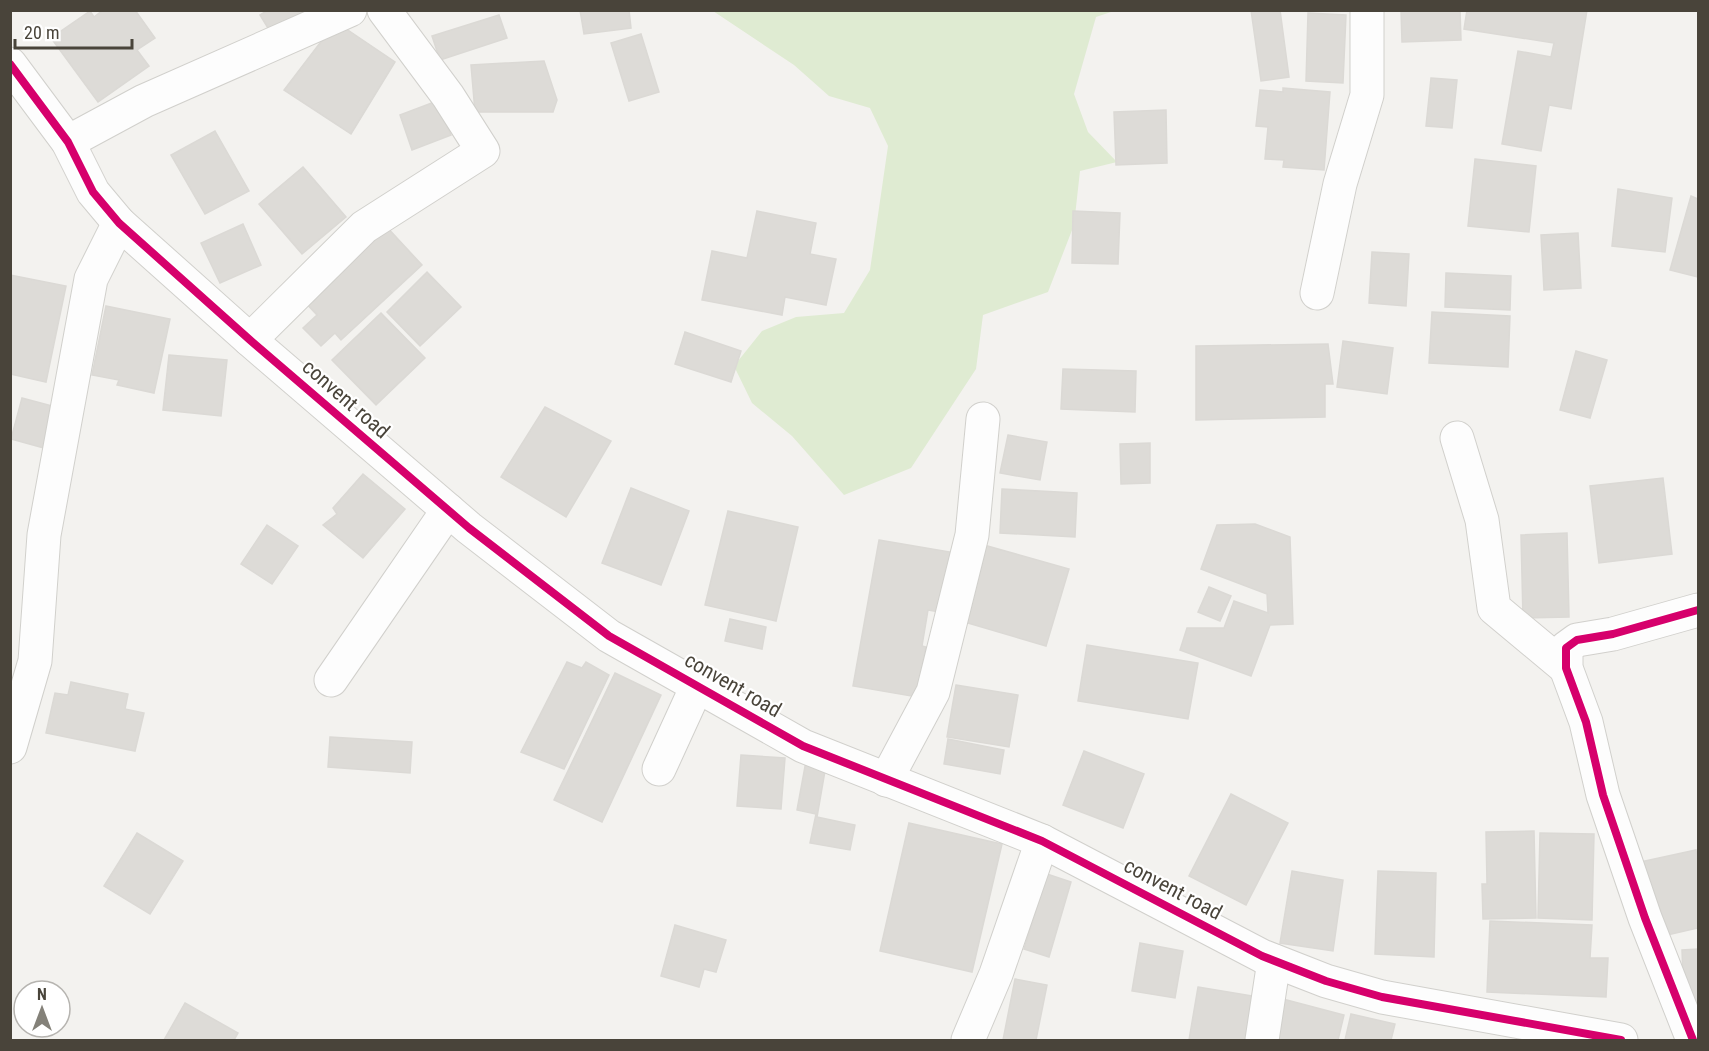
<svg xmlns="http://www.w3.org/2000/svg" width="1709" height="1051" font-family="'Roboto Condensed',sans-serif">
  <rect width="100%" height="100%" fill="#f3f2ef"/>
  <path fill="#dfebd2" d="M713,11H1114L1096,17L1074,94L1088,132L1117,162L1080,171L1074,225L1048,292L983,315L976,369L911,468L844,495L792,436L752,403L734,366L762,331L796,317L844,313L870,270L888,146L870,108L829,96L794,65Z"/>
  <g fill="#dddbd7" stroke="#dbd9d5" stroke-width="1.5">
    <path d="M103,10H135L155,38L137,50L149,66L98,102L51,38L90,11L94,17Z"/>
    <path d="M268,10H308L311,16L274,38L260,15Z"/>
    <path d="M580,10H629L631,28L584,34Z"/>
    <path d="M1251,10H1280L1289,77L1261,81Z"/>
    <path d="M1401,10H1460L1461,40L1402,42Z"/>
    <path d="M1467,10H1587L1571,109L1549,105L1541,151L1502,144L1518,51L1551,57L1554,43L1464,29Z"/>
    <path d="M1308,13L1346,15L1343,83L1306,81Z"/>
    <path d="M499,15L507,38L440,60L432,36Z"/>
    <path d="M336,22L395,62L351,134L284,90Z"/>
    <path d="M641,34L659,92L629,101L611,43Z"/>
    <path d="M544,61L557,100L553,112H475L471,65Z"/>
    <path d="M1431,78L1457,80L1452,128L1426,126Z"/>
    <path d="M1283,88L1330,92L1324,170L1283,167L1284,160L1265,159L1268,127L1256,126L1260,90L1283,92Z"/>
    <path d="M437,101L451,135L412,150L400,115Z"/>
    <path d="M1166,110L1167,163L1116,165L1114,112Z"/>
    <path d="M215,131L249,191L205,214L171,155Z"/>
    <path d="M1475,159L1536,166L1529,232L1468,226Z"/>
    <path d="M303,167L346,217L302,254L259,204Z"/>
    <path d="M1618,189L1672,198L1665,252L1612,246Z"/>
    <path d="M1691,196L1698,199V277L1670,270Z"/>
    <path d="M757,211L816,223L810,254L836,259L826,305L785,297L782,315L702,300L712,251L747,258Z"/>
    <path d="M1073,211L1120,213L1118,264L1072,263Z"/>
    <path d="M243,224L261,265L220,283L201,243Z"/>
    <path d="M384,224L422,265L341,340L335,333L321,346L303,328L317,315L302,299Z"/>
    <path d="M1578,233L1581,288L1544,290L1541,235Z"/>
    <path d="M1372,252L1409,254L1406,306L1369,303Z"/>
    <path d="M427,272L461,307L420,346L387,312Z"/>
    <path d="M1446,273L1511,276L1510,310L1445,307Z"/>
    <path d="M10,275L66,286L46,382L10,374Z"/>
    <path d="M106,306L170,319L154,393L117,385L119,380L92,375Z"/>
    <path d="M1432,312L1510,316L1508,367L1429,363Z"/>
    <path d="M381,313L425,358L376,405L332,360Z"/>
    <path d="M685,332L741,351L731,382L675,364Z"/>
    <path d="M1343,341L1393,348L1387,394L1337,387Z"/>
    <path d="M1328,344L1333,384H1325V417L1196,420V346Z"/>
    <path d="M1576,351L1607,360L1590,418L1560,410Z"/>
    <path d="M169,355L227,360L221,416L163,410Z"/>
    <path d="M1063,369L1136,371L1135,412L1061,409Z"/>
    <path d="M22,398L56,407L44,448L11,439Z"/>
    <path d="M545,407L611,441L566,517L501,477Z"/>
    <path d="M1008,435L1047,442L1040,480L1000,473Z"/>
    <path d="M1150,443V483L1121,484L1120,444Z"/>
    <path d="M363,474L405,509L363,558L323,525L337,514L333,508Z"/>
    <path d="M1663,478L1672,554L1599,563L1590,486Z"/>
    <path d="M631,488L689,511L661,585L602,563Z"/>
    <path d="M1002,489L1077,493L1075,537L1000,533Z"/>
    <path d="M728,511L798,527L776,621L705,605Z"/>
    <path d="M1255,524L1290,537L1293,624L1270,625L1251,676L1180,650L1187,628H1224L1234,601L1268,613L1267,594L1201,569L1217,525Z"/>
    <path d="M267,525L298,546L272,584L241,564Z"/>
    <path d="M1567,533L1569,617L1523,618L1521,535Z"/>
    <path d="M879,540L956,553L945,613L928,610L922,646L926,647L917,697L853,686Z"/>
    <path d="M984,545L1069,569L1046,646L961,621Z"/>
    <path d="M1209,587L1231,596L1220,621L1198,612Z"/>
    <path d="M730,619L766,627L762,649L725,641Z"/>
    <path d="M1087,645L1198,663L1188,719L1078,701Z"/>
    <path d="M567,662L582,668L586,662L609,675L564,769L521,752Z"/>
    <path d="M615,673L661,695L602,822L554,800Z"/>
    <path d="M71,682L128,694L125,709L144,713L135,751L46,733L55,693L68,695Z"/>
    <path d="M956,685L1018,695L1009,747L947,737Z"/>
    <path d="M330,737L412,742L410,773L328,767Z"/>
    <path d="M948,739L1004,750L1000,774L944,764Z"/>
    <path d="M1084,751L1144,774L1123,828L1063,805Z"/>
    <path d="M741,755L785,758L781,809L737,806Z"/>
    <path d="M806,761L826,765L817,817L855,825L850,850L810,843L816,814L797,810Z"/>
    <path d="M1231,794L1288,823L1246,905L1189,876Z"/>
    <path d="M909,823L1002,844L972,972L880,951Z"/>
    <path d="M1534,831L1536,918L1483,919L1482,884H1487L1486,832Z"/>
    <path d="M137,833L183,861L150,914L104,886Z"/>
    <path d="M1540,833L1594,834L1592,920L1538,918Z"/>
    <path d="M1696,850L1698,860V928L1658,937L1640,862Z"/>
    <path d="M1292,871L1343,880L1333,951L1280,943Z"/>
    <path d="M1378,871L1436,873L1434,957L1375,954Z"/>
    <path d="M1047,874L1071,882L1049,957L1024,949Z"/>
    <path d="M1490,921L1592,925L1590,958H1608L1606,997L1487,992Z"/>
    <path d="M675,925L726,940L716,972L704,969L699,987L661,976Z"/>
    <path d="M1140,943L1183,951L1175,998L1132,991Z"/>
    <path d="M1698,949V1028H1685L1682,950Z"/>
    <path d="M1015,979L1047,985L1036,1040H1003Z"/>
    <path d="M1198,987L1265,998L1258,1040H1189Z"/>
    <path d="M1283,999L1344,1015L1338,1040H1272Z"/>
    <path d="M185,1003L238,1033L234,1040H164Z"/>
    <path d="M1351,1014L1395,1024L1391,1040H1345Z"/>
  </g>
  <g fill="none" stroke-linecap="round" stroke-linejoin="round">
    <g stroke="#d1d0cc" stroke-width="35">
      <g id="minor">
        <path d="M10,64L68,142L93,192L119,223L250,340L469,528L609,636L803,746L1042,841L1262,956L1326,981L1382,997L1621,1040"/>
        <path d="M68,142L144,101L350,10"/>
        <path d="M1317,293L1340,184L1367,95V10"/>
        <path d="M250,340L364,227L483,151L448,96L384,10"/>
        <path d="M1457,438L1482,520L1494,608L1566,668"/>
        <path d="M331,680L448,510"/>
        <path d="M10,747L35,661L44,535L91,279L119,223"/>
        <path d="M659,769L697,686"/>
        <path d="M886,780L933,692L972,535L983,419"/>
        <path d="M968,1040L996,974L1042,841"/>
        <path d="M1262,1040L1274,961"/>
        <path d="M1693,1040L1645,918L1603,795L1586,722L1566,668V648L1577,640L1613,634L1698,610"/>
      </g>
    </g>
    <use href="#minor" stroke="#fdfdfd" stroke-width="33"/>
    <g stroke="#fff" stroke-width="11">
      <g id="cycleway">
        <path d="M10,64L68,142L93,192L119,223L250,340L469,528L609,636L803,746L1042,841L1262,956L1326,981L1382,997L1621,1040"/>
        <path d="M1693,1040L1645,918L1603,795L1586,722L1566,668V648L1577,640L1613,634L1698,610"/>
      </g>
    </g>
    <use href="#cycleway" stroke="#d6006c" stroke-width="8"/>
  </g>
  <g text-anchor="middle" stroke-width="4.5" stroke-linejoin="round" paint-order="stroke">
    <g font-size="21" fill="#49443a" stroke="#fff">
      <text transform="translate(346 399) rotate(41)" y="7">convent road</text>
      <text transform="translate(733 685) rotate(30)" y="7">convent road</text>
      <text transform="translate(1173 889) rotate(28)" y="7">convent road</text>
    </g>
  </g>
  <rect width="1709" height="1051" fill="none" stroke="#49443a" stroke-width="24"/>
  <g transform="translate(42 1009)"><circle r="28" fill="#ffffff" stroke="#b6b4b0" stroke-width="1.5"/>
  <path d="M0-4.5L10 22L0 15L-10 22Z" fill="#848179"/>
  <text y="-9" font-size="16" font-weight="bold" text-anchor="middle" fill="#49443a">N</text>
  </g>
  <path d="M15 39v9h117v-9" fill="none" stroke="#49443a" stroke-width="3"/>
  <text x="24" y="39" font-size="18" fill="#49443a" stroke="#ffffff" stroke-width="4.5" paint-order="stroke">20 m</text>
</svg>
